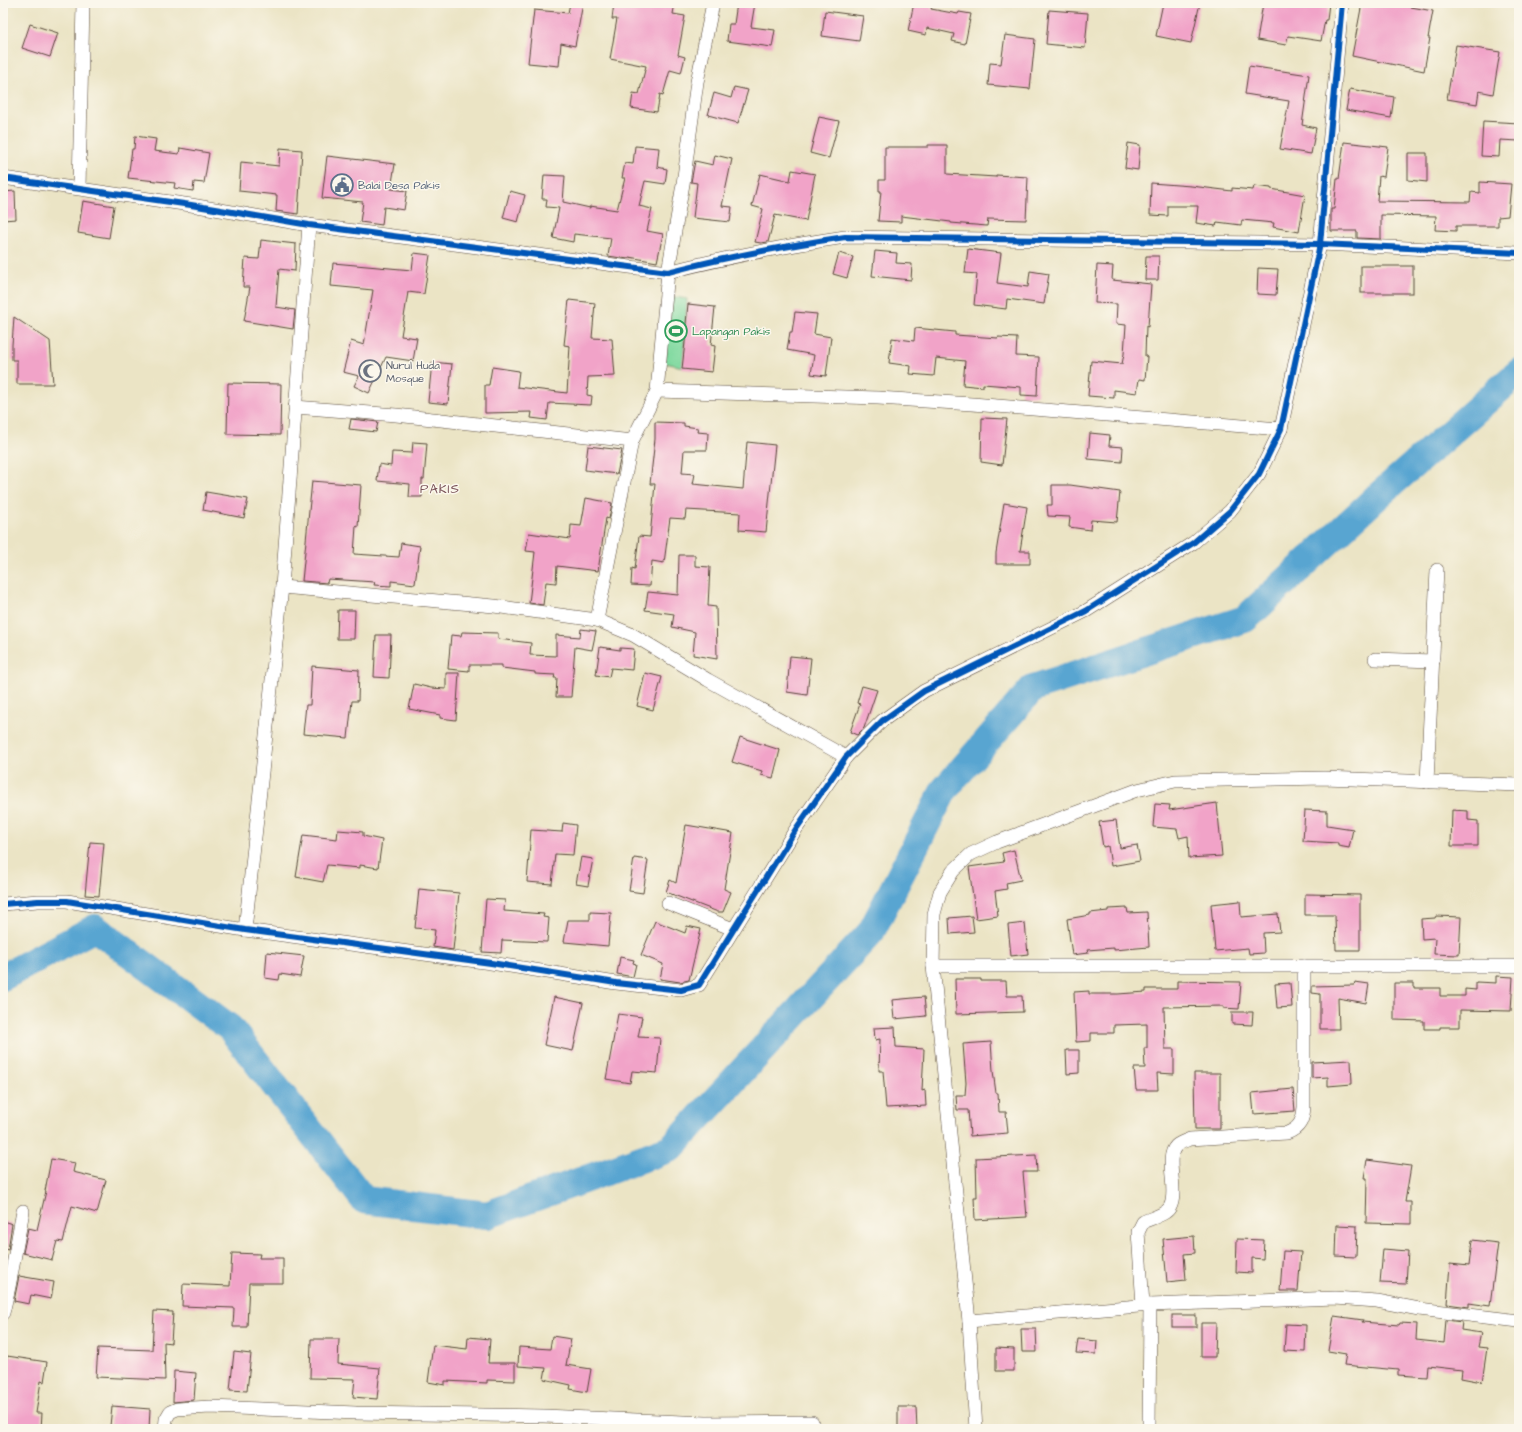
<svg xmlns="http://www.w3.org/2000/svg" width="1522" height="1432" font-family="'Architects Daughter',sans-serif">
  <rect width="100%" height="100%" fill="#fbf7ec"/>
  <filter id="ink" filterUnits="userSpaceOnUse"><feTurbulence type="fractalNoise" baseFrequency=".025" numOctaves="2"/><feDisplacementMap in="SourceGraphic" scale="8" xChannelSelector="R" yChannelSelector="G"/><feConvolveMatrix kernelMatrix="1 2 1 2 8 2 1 2 1" color-interpolation-filters="sRGB"/></filter>
  <filter id="wash" filterUnits="userSpaceOnUse"><feTurbulence type="fractalNoise" baseFrequency=".012" numOctaves="4" result="noise"/><feDisplacementMap in="SourceGraphic" scale="16" xChannelSelector="R" yChannelSelector="G"/><feGaussianBlur stdDeviation="0.9" result="paint"/><feColorMatrix in="noise" values="0 0 0 0 0 0 0 0 0 0 0 0 0 0 0 0 0 1.4 0 .05"/><feComposite in="paint" operator="in"/></filter>
  <g filter="url(#wash)">
    <rect width="100%" height="100%" fill="#ebe4c5"/>
    <path fill="#7fd99f" stroke="#5d825e" d="M669,296L687,299L683,367L665,363Z"/>
    <g fill="none" stroke-linecap="round" stroke-linejoin="round">
      <path stroke="#58a5d1" stroke-width="28" d="M3,977L95,928L230,1028L364,1200L487,1215L671,1148L871,932L944,790L1033,688L1245,619L1378,496L1519,372"/>
    </g>
    <g id="blocks">
      <g fill="#f1a3c8">
        <path d="M570,3H583L575,46L561,43L559,66L528,63L534,10L568,13Z"/>
        <path d="M614,3H675L673,14L685,16L678,55L685,57L681,73L670,70L663,95L660,94L657,112L631,108L633,93L639,94L646,66L610,59L617,19H612Z"/>
        <path d="M737,3H755L751,27L775,30L772,47L727,41L729,24H734Z"/>
        <path d="M914,3H933L931,9L958,14L959,12L971,14L965,44L952,41L954,34L927,28L926,35L908,31Z"/>
        <path d="M1163,3H1200L1191,43L1156,36Z"/>
        <path d="M1263,3H1329L1327,20H1325L1321,41L1288,36L1286,45L1257,40Z"/>
        <path d="M1362,3H1389L1433,11L1428,38H1430L1424,71L1352,56Z"/>
        <path d="M1049,10L1088,13L1085,48L1046,44Z"/>
        <path d="M825,11L863,16L859,41L822,36Z"/>
        <path d="M30,24L58,33L50,57L22,48Z"/>
        <path d="M1005,35L1035,39L1030,89L988,85L990,63L1001,64Z"/>
        <path d="M1456,45L1500,52L1493,94L1479,91L1477,104L1447,99Z"/>
        <path d="M1249,66L1309,75L1302,125L1316,128L1311,154L1280,149L1289,101L1245,94Z"/>
        <path d="M734,87L748,90L738,123L708,115L714,93L731,98Z"/>
        <path d="M1350,89L1394,97L1391,118L1346,110Z"/>
        <path d="M819,117L839,121L829,158L810,153Z"/>
        <path d="M1483,121L1519,123V141L1500,140L1499,157L1481,156Z"/>
        <path d="M135,136L156,139L154,151L179,154L180,148L209,153L204,183L194,182L193,191L174,188L175,183L128,178L132,149H134Z"/>
        <path d="M1344,142L1388,147L1384,177L1379,176L1377,201L1470,202L1471,192L1480,193V182L1511,184L1508,216L1498,217V226H1456V231L1435,230L1436,216L1381,215V239L1357,238V231H1331V209H1334L1337,179H1339Z"/>
        <path d="M1128,143L1140,145L1138,170L1125,168Z"/>
        <path d="M928,145H947V174L996,177V175L1028,177L1026,220L988,219L987,226L951,223V222L901,216V222L878,221L881,191H879V180H885V147H928Z"/>
        <path d="M635,146L659,148L657,167L667,169L665,184L645,181L639,206L652,209L647,231L663,234L657,262L629,257L628,259L608,256L611,238L574,234L573,242L553,238L559,208L546,207L547,199H542L544,175L565,176L563,202L590,208V206L617,210L625,178H622L625,163L633,164Z"/>
        <path d="M280,148L302,150L298,214L276,211L277,195L239,191L241,162L279,166Z"/>
        <path d="M1408,153H1427V182L1408,180Z"/>
        <path d="M715,155L732,159L722,206L732,207L730,222L693,218L697,183L691,182L695,161L713,165Z"/>
        <path d="M327,156L395,164L391,189L407,191L404,210L384,207L382,225L360,222L363,202L322,198Z"/>
        <path d="M792,170L815,174L806,221L775,215L768,242L761,243L755,242L763,209L752,206L760,174L790,181Z"/>
        <path d="M1151,183L1191,186L1232,191V188L1253,190L1254,186L1271,188V189L1305,195L1299,232L1273,227L1274,223L1242,220L1241,225L1217,222L1216,226L1196,223L1198,206H1168V216L1150,215Z"/>
        <path d="M15,191L16,219L3,220V192Z"/>
        <path d="M510,191L525,195L518,222L503,218Z"/>
        <path d="M83,201L114,206L109,238L78,233Z"/>
        <path d="M261,240L296,244L295,271L279,269L276,307L295,310L293,329L244,321L250,287H243L245,258L259,259Z"/>
        <path d="M968,249L1001,253L997,283L1028,287L1030,271L1049,274L1044,304L1007,299L1006,309L974,305L977,274L965,273Z"/>
        <path d="M875,251L897,253L896,263L912,264L911,280L872,276Z"/>
        <path d="M414,253L430,255L424,294L408,292L401,336L417,338L413,361L386,357L369,393L354,386L359,376L343,372L351,341L364,345L373,290L331,286L333,263L412,270Z"/>
        <path d="M839,253L853,257L847,278L833,274Z"/>
        <path d="M1146,256H1159L1158,280H1145Z"/>
        <path d="M1097,265L1113,266L1112,280L1151,284L1148,327L1146,326L1145,356L1147,357L1145,380L1139,379L1137,393L1114,390V398L1088,396L1091,361L1122,364L1124,354L1126,325L1116,324L1117,304L1095,303Z"/>
        <rect x="1361" y="266" width="52" height="27"/>
        <path d="M1258,268L1278,269L1276,295L1257,294Z"/>
        <path d="M569,300L595,303L592,338L612,339L615,376L588,377L587,395L592,396L591,405L549,403L547,420L531,418L532,412L485,413V385H489L492,367L519,371L517,387L567,393L570,346L564,345Z"/>
        <path d="M688,304L715,307L711,345L715,346L712,372L682,369L686,333H685Z"/>
        <path d="M795,312L817,314L814,334L831,337L826,376L811,374L814,355L787,350L790,332H792Z"/>
        <path d="M14,317L50,341L53,384H17V360H12V345Z"/>
        <path d="M915,328L955,332V335L998,338V337L1017,338L1016,356L1039,357L1037,396L1021,395V387L983,384V387L963,385L965,361L936,358L934,376L910,374L911,366L889,363L892,338L914,341Z"/>
        <path d="M432,362L452,364L448,404L428,402Z"/>
        <path d="M228,383L281,384L280,435L227,434Z"/>
        <path d="M982,418L1007,419L1002,465L981,462Z"/>
        <path d="M351,419L378,422L376,432L349,429Z"/>
        <path d="M655,422L684,423V426L698,428L697,432L708,433L707,450H684L682,473L695,474L693,484L743,489L747,442L775,445L766,532L739,530L740,513L686,510L685,519L670,518L664,563L652,561L650,586L631,585L632,568L635,569L639,536L650,537L655,484H650L655,439Z"/>
        <path d="M1090,433L1110,435L1109,446L1123,447L1122,462L1088,459Z"/>
        <path d="M413,442L427,443L424,479H422V497H409L410,484L377,481L379,464L391,466L392,452L412,453Z"/>
        <path d="M588,446L622,450L617,474L585,470Z"/>
        <path d="M312,481L361,485L358,527L356,526L354,554L399,557L401,543L420,546L415,584L391,581V586L374,585L375,582L328,579L327,583L302,581Z"/>
        <path d="M1052,485H1070L1120,492L1117,522L1091,520L1090,530L1069,527L1070,517L1048,516L1047,505H1052Z"/>
        <path d="M206,492L248,499L244,518L203,510Z"/>
        <path d="M586,498L612,503L609,519L606,518L598,571L557,566L556,583L546,582L543,605L529,603L535,552L526,551L529,533L570,539L571,525L581,526Z"/>
        <path d="M1004,503L1027,507L1020,551H1030V564H996V553Z"/>
        <path d="M679,555H695V566L710,567L708,606L716,607L717,659L693,655L695,632L672,627L674,614L645,610L648,592L678,595Z"/>
        <path d="M338,610H355L354,639H337Z"/>
        <path d="M581,629L596,631L592,650L575,647L571,697H556L557,678H554L555,675L535,674V672L502,668V665H469V671L448,669L451,635L461,636L462,632L498,633V639L531,643L530,655L556,656V635L580,637Z"/>
        <path d="M376,635H391L389,678L374,677Z"/>
        <path d="M600,647L620,650V648L634,649L632,670L611,668L609,677L596,675Z"/>
        <path d="M790,656L811,658L807,695L787,692Z"/>
        <path d="M312,666L359,670L358,701H352L348,738L303,734L306,705H310Z"/>
        <path d="M446,673H459L456,720L440,718V715L409,709L414,684L431,688L446,689Z"/>
        <path d="M645,673L662,677L653,710L637,706Z"/>
        <path d="M862,686L877,690L864,728L857,735L850,732L860,704L857,703Z"/>
        <path d="M740,737L780,750L773,778L761,775L762,771L732,762Z"/>
        <path d="M1217,803L1222,856L1189,858L1188,836L1179,838L1177,829L1153,827L1155,804L1170,805L1169,810Z"/>
        <path d="M1305,810L1327,811V825L1353,829L1349,848L1338,846V843L1303,841Z"/>
        <path d="M1452,810L1468,811V820L1478,821V846H1451Z"/>
        <path d="M1116,820L1120,848L1137,845L1140,861L1111,866L1108,846L1103,847L1099,822Z"/>
        <path d="M563,823L576,825L573,855L555,854L552,884L527,882L531,830L562,832Z"/>
        <path d="M686,825L733,833L724,889L731,892L723,912H718L666,892L670,880L676,883Z"/>
        <path d="M338,830L363,832V836L382,840L378,868L360,865V868L327,865L323,882L296,877L303,835L337,839Z"/>
        <path d="M90,842L104,843L99,896L85,895Z"/>
        <path d="M1014,850L1021,880L1006,883L1007,889L995,891L998,916L976,919L969,867L1004,862L1002,853Z"/>
        <path d="M581,857L593,859L588,886L576,884Z"/>
        <path d="M634,858L648,860L643,893L629,891Z"/>
        <path d="M419,889L459,893L453,950L433,947L435,930L415,928Z"/>
        <path d="M1305,894L1360,895V950H1336L1335,915H1305Z"/>
        <path d="M486,899L505,900L504,911L544,914L543,917L549,918L547,942L502,940L501,953L482,952Z"/>
        <path d="M1240,901L1241,917L1278,914L1280,932L1263,933L1264,953L1249,954L1248,948L1215,951L1211,904Z"/>
        <path d="M1127,908L1128,913L1147,912L1149,947L1114,950V948L1087,950L1088,953L1072,955L1067,919L1090,915V913L1108,911V909Z"/>
        <path d="M590,912L611,913L608,946L564,942L568,920H590Z"/>
        <path d="M972,916L974,932L950,934L949,918Z"/>
        <path d="M1436,916L1461,917L1459,955L1434,954L1435,938L1422,939L1421,919L1435,918Z"/>
        <path d="M655,921L685,933L687,926L701,929L689,980L680,982L660,979L663,964L641,955Z"/>
        <path d="M1025,923L1028,954L1011,956L1008,925Z"/>
        <path d="M267,952L304,956L300,977L280,974L279,980L265,978Z"/>
        <path d="M620,957L634,960L633,963L636,964L633,977L617,974Z"/>
        <path d="M1496,976L1513,977L1511,1011L1460,1010V1027H1440V1029H1424V1021L1394,1020V983H1414V988H1440V996H1465V989L1476,990V982L1496,983Z"/>
        <path d="M955,979H981V981H1006L1007,996H1022L1023,1012L956,1014Z"/>
        <path d="M1177,981L1241,982L1239,1009L1223,1008L1224,1006L1164,1007L1165,1049H1174V1074L1157,1073L1158,1090H1136L1134,1068H1145L1144,1048H1147V1024L1114,1025V1033H1091V1041L1076,1042L1074,992L1089,991V994H1118L1146,992V989H1177Z"/>
        <path d="M1355,982L1369,984L1366,1003L1338,998L1339,1029H1320V994L1312,993V986L1354,985Z"/>
        <path d="M1290,983L1292,1007L1277,1008L1275,984Z"/>
        <path d="M554,997L583,1003L573,1051L544,1045Z"/>
        <path d="M924,997L926,1016L894,1019L892,1000Z"/>
        <path d="M1232,1012H1253L1252,1025L1232,1024Z"/>
        <path d="M618,1014L642,1017L638,1037L660,1038L657,1073L632,1071L630,1083L606,1079Z"/>
        <path d="M895,1027L896,1047L924,1049L922,1091L925,1090L926,1106L886,1108L883,1071H879L880,1039L875,1040L874,1028Z"/>
        <path d="M991,1042L993,1071L996,1093H998L999,1112H1006L1008,1133L970,1136L968,1110H957L956,1095H965L966,1083L963,1044Z"/>
        <path d="M1066,1050H1079V1073L1067,1074Z"/>
        <path d="M1351,1060L1352,1084L1328,1086V1077L1312,1078V1062Z"/>
        <path d="M1194,1073H1220V1129H1195Z"/>
        <path d="M1293,1089L1295,1111L1254,1114L1252,1093Z"/>
        <path d="M1036,1155L1037,1172H1023L1027,1217L975,1220L974,1197H977L976,1158Z"/>
        <path d="M51,1159L75,1163L73,1172L106,1180L97,1213L72,1206L63,1242L57,1241L52,1260L23,1253L28,1228L37,1230L46,1191H45Z"/>
        <path d="M1367,1160L1411,1166L1405,1202H1411V1224L1366,1223L1367,1178H1364Z"/>
        <path d="M3,1221L12,1224L8,1250L3,1248Z"/>
        <path d="M1337,1225L1357,1226L1356,1257L1336,1256Z"/>
        <path d="M1194,1236L1195,1253L1184,1254L1186,1280L1167,1282L1163,1239Z"/>
        <path d="M1237,1239L1264,1240L1263,1259L1252,1258V1273L1236,1272Z"/>
        <path d="M1472,1240L1498,1243L1490,1306L1469,1303V1307L1447,1304L1450,1264L1469,1266Z"/>
        <path d="M1383,1249L1408,1251L1406,1284L1380,1283Z"/>
        <path d="M1283,1251L1301,1252L1298,1291H1280Z"/>
        <path d="M232,1253L260,1254L259,1258H283V1283H249L247,1327H233L234,1308L182,1306L183,1284L230,1286Z"/>
        <path d="M19,1276L54,1282L51,1299L31,1295L29,1304L14,1301Z"/>
        <path d="M154,1311L173,1312L171,1343L164,1342L165,1380L96,1377L98,1348L152,1350Z"/>
        <rect x="1172" y="1315" width="24" height="12"/>
        <path d="M1334,1316L1363,1320L1362,1322L1399,1325L1400,1323L1417,1324L1416,1340L1444,1343L1446,1320L1462,1322L1461,1330L1481,1333L1478,1347L1487,1348L1482,1382L1461,1378L1462,1370L1428,1366L1427,1377L1398,1375V1370L1344,1365L1346,1354L1328,1351Z"/>
        <path d="M1201,1323H1216L1215,1357H1201Z"/>
        <path d="M1286,1324L1306,1325L1305,1352L1284,1351Z"/>
        <path d="M1021,1329H1036L1037,1352H1022Z"/>
        <path d="M552,1336L571,1339L566,1365L591,1369L587,1392L570,1389L571,1385L544,1379L546,1368L518,1366L519,1347L550,1349Z"/>
        <path d="M468,1337L490,1339L488,1363H515V1381L487,1380V1383L445,1381V1385L428,1382L433,1345L467,1349Z"/>
        <path d="M311,1339H339L338,1364L380,1368L377,1399L353,1397L355,1379L310,1378Z"/>
        <path d="M1078,1339L1097,1341L1096,1354L1076,1353Z"/>
        <path d="M996,1348L1014,1349V1371H996Z"/>
        <path d="M234,1352L251,1354L247,1391L230,1390Z"/>
        <path d="M7,1356L47,1362L44,1382L41,1381L36,1413H42L41,1429H3V1385Z"/>
        <path d="M174,1371L196,1373L194,1400L173,1402Z"/>
        <path d="M112,1406L150,1409L149,1429L110,1426Z"/>
        <path d="M898,1407H916L917,1429H898Z"/>
      </g>
    </g>
  </g>
  <g filter="url(#ink)">
    <use href="#blocks" fill-opacity="0" stroke="#554637" stroke-width="1"/>
    <g fill="none" stroke-linecap="round" stroke-linejoin="round">
      <g stroke="#554637" stroke-width="14">
        <g id="minor">
          <path d="M3,178L191,205L309,225L668,272C726,257 785,246 845,237L1320,244L1519,253"/>
          <path d="M79,188L83,3"/>
          <path d="M657,391L878,398L972,404L1281,429"/>
          <path d="M295,407L396,415L632,441"/>
          <path d="M282,587L494,606L597,620L633,635L708,680L846,757"/>
          <path d="M597,620L632,441L657,391L668,272L683,184L697,82L713,3"/>
          <path d="M1375,659L1433,661"/>
          <path d="M1427,782L1437,570"/>
          <path d="M668,903L733,929"/>
          <path d="M3,904L38,901H67L245,930L491,963L616,983L681,990L699,985L796,829L846,757L882,721L924,691L1086,611L1193,543L1230,511L1259,474L1281,429L1320,244L1342,3"/>
          <path d="M245,930L282,587L309,225"/>
          <path d="M933,966L934,914L940,892L953,871L971,854L997,842L1137,790L1175,781L1324,778L1519,785"/>
          <path d="M1519,966H933L969,1321L1150,1305L1335,1298L1377,1301L1419,1309L1519,1321"/>
          <path d="M1143,1305L1138,1232L1143,1222C1151,1218 1166,1215 1170,1207C1179,1191 1164,1158 1176,1146C1180,1142 1185,1141 1190,1139L1287,1133C1300,1128 1303,1120 1304,1107V966"/>
          <path d="M3,1313L9,1287L23,1211"/>
          <path d="M969,1321L976,1429"/>
          <path d="M165,1429L166,1419L170,1412L177,1409L210,1407L356,1413L544,1416L706,1423L812,1422L813,1429"/>
          <path d="M1149,1429L1150,1305"/>
        </g>
      </g>
      <use href="#minor" stroke="#fff" stroke-width="13"/>
      <g stroke="#fbf7ec" stroke-width="8">
        <g id="cycleway">
          <path d="M3,178L191,205L309,225L668,272C726,257 785,246 845,237L1320,244L1519,253"/>
          <path d="M3,904L38,901H67L245,930L491,963L616,983L681,990L699,985L796,829L846,757L882,721L924,691L1086,611L1193,543L1230,511L1259,474L1281,429L1320,244L1342,3"/>
        </g>
      </g>
      <use href="#cycleway" stroke="#0057b8" stroke-width="6"/>
    </g>
  </g>
  <defs>
    <g id="civic-ring" transform="scale(1.15)"><circle r="9.5" fill="#fbf7ec" stroke="#5c6f8a" stroke-width="1.5"/><path d="M-.6-6.5H3V-4.5H.6V-3L4-1V1h2V6H-6V1h2V-1L-.6-3ZM-1.2 2.5V6h2.4V2.5Z" fill="#5c6f8a"/></g>
    <g id="stadium-ring" transform="scale(1.15)"><circle r="9.5" fill="#fbf7ec" stroke="#2e9e5b" stroke-width="1.5"/><path d="M0-5a6.5 5 0 1 0 0 10a6.5 5 0 1 0 0-10ZM-3.5-1.8h7v3.6h-7Z" fill="#2e9e5b"/></g>
    <g id="mosque-ring" transform="scale(1.15)"><circle r="9.5" fill="#fbf7ec" stroke="#6b7280" stroke-width="1.5"/><path d="M3.5-4.9A6 6 0 1 0 3.5 4.9A5 5 0 1 1 3.5-4.9Z" fill="#6b7280"/></g>
  </defs>
  <g fill-rule="evenodd">
    <use href="#civic-ring" x="342" y="185"/>
    <use href="#stadium-ring" x="676" y="331"/>
    <use href="#mosque-ring" x="370" y="371"/>
  </g>
  <g text-anchor="middle" stroke-width="3" stroke-linejoin="round" paint-order="stroke">
    <g font-size="11" fill="#4e5e75" stroke="#fbf7ec" text-anchor="start">
      <text x="358" y="189">Balai Desa Pakis</text>
    </g>
    <g font-size="11" fill="#27864d" stroke="#fbf7ec" text-anchor="start">
      <text x="692" y="335">Lapangan Pakis</text>
    </g>
    <g font-size="11" fill="#5b616d" stroke="#fbf7ec" text-anchor="start">
      <text x="386" y="369">Nurul Huda<tspan x="386" dy="13">Mosque</tspan></text>
    </g>
    <g font-size="13" letter-spacing="1" fill="#7b545a" stroke="#fbf7ec">
      <text x="440" y="493">PAKIS</text>
    </g>
  </g>
  <rect width="1522" height="1432" fill="none" stroke="#fbf7ec" stroke-width="16"/>
</svg>
